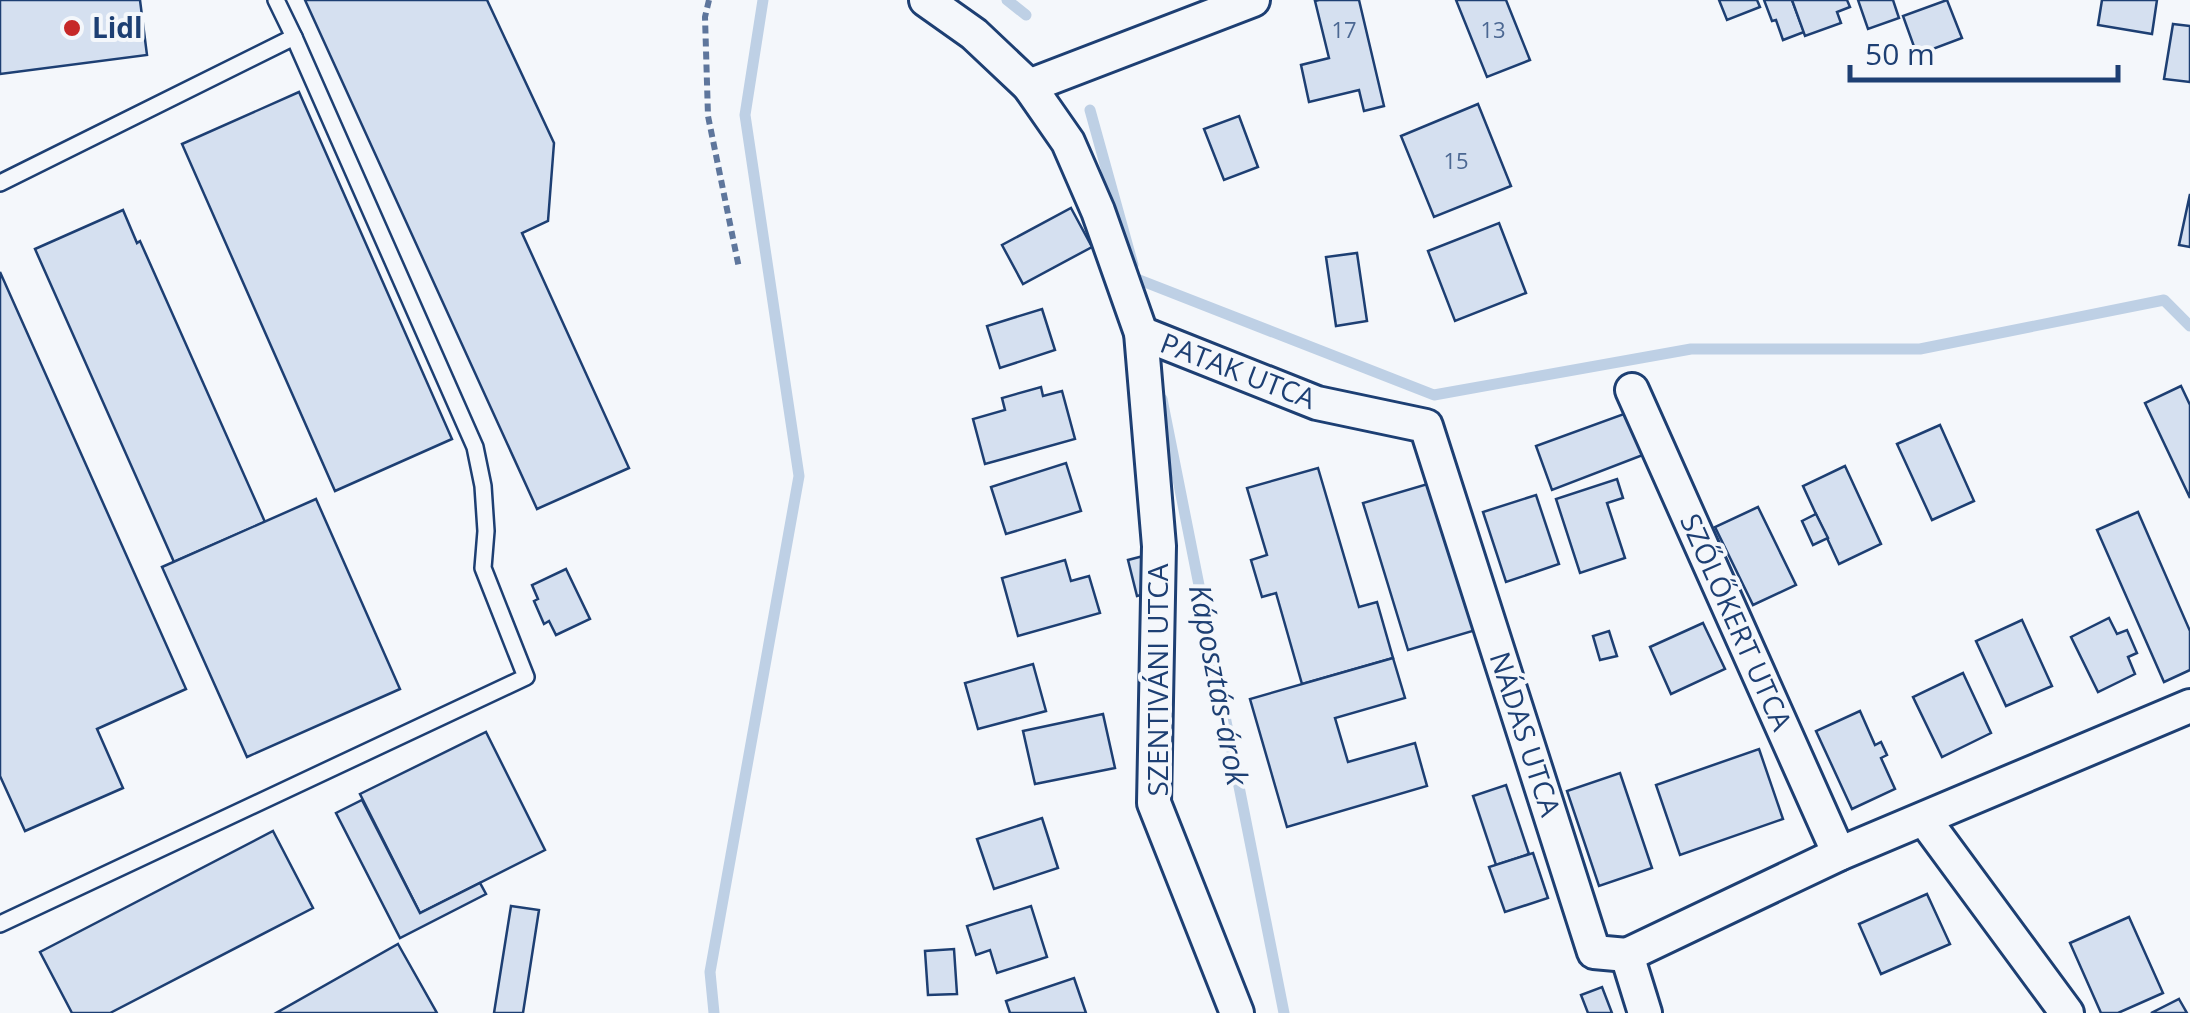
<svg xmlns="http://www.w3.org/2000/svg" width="2190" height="1013" font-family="'Open Sans',sans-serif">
  <rect width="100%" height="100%" fill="#f4f7fb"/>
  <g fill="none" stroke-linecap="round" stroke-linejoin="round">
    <g stroke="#bed0e5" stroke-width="11">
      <path d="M1007,0L1026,15"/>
      <path d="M1090,110L1133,265"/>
      <path d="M1137,279L1434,395L1691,349H1920L2164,300L2190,326"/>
      <path d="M1162,399L1284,1013"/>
      <path d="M714,1013L710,972L799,476L745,115L763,0"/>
    </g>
  </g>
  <g fill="#d5e0f0" stroke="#1d3f73" stroke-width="2.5">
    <path d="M0,0H140L147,55L0,74Z"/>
    <path d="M305,0H487L554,143L548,221L522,233L629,468L537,509Z"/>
    <path d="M1319,0H1359L1384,106L1364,111L1359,90L1309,102L1301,65L1329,58L1315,1Z"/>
    <path d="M1456,0H1506L1530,60L1487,77Z"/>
    <path d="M1719,0H1757L1760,7L1727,20Z"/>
    <path d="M1764,0H1792L1804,32L1783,40L1776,20L1772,21Z"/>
    <path d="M1792,0H1847L1850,7L1837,12L1841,23L1805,36Z"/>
    <path d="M1858,0H1893L1899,18L1868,29Z"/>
    <path d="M1947,0L1962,38L1917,55L1903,16Z"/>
    <path d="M2102,0H2157L2152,34L2098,25Z"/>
    <path d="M2173,24L2190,26V82L2164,79Z"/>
    <path d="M299,92L452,439L335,491L182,144Z"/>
    <path d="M1478,104L1511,186L1434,217L1401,136Z"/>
    <path d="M1239,116L1258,167L1224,180L1204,129Z"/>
    <path d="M2190,194V247L2179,245Z"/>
    <path d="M1071,208L1092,247L1023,284L1002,245Z"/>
    <path d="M123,210L137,243L140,241L265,522L174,562L35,249Z"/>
    <path d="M1499,223L1526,293L1455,321L1428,251Z"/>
    <path d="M1357,253L1367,321L1336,326L1326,257Z"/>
    <path d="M0,272L186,689L97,729L123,788L25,831L0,776Z"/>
    <path d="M1042,309L1055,350L1000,368L987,326Z"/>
    <path d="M2181,386L2190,405V498L2145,403Z"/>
    <path d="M1041,387L1043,396L1062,391L1075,439L985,464L973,419L1005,410L1002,398Z"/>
    <path d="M1632,411L1648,453L1552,490L1536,446Z"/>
    <path d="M1940,425L1974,501L1932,520L1897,444Z"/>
    <path d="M1066,463L1081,511L1006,534L991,487Z"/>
    <path d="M1845,466L1881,544L1839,564L1803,486Z"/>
    <path d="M1318,468L1359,607L1377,602L1393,658L1302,684L1276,593L1262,597L1251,560L1267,555L1247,488Z"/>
    <path d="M1617,479L1623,498L1607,503L1625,558L1580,573L1556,499Z"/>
    <path d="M1431,483L1476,630L1408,650L1363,503Z"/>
    <path d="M1536,495L1559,564L1506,582L1483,512Z"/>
    <path d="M316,499L400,689L247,757L162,567Z"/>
    <path d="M1758,507L1796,585L1753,605L1715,527Z"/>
    <path d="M2138,512L2190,631V670L2164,682L2097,530Z"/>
    <path d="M1816,514L1828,538L1813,545L1802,521Z"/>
    <path d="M1147,555L1157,591L1137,596L1128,560Z"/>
    <path d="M1065,560L1071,581L1089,576L1100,613L1018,636L1002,578Z"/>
    <path d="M566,569L590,619L556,635L549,621L544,624L534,601L538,599L532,585Z"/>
    <path d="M2109,618L2117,634L2127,630L2137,653L2128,657L2135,674L2098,692L2071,637Z"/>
    <path d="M2022,620L2052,686L2006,706L1976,641Z"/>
    <path d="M1703,623L1725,669L1671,694L1650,647Z"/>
    <path d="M1609,631L1617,656L1600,660L1593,636Z"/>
    <path d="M1393,658L1405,698L1335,718L1348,762L1415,743L1427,786L1287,827L1250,699Z"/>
    <path d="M1033,664L1046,711L978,729L965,683Z"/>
    <path d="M1963,673L1991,733L1942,757L1913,697Z"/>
    <path d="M1860,711L1875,745L1881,742L1887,755L1881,758L1895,789L1852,809L1816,731Z"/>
    <path d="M1103,714L1115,768L1035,784L1023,731Z"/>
    <path d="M486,732L545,850L420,913L360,794Z"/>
    <path d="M1759,749L1783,819L1680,855L1656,785Z"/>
    <path d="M1620,773L1652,868L1599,886L1567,791Z"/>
    <path d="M1506,785L1529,854L1496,865L1473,796Z"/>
    <path d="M362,800L420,913L480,883L486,894L400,938L336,813Z"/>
    <path d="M1042,818L1058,868L994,889L977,839Z"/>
    <path d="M273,831L313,908L110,1013H72L40,952Z"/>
    <path d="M1533,853L1548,898L1505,912L1489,867Z"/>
    <path d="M1927,894L1950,944L1881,974L1859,924Z"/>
    <path d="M511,906L539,910L523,1013H494Z"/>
    <path d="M1031,906L1047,957L997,973L990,950L976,955L967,926Z"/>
    <path d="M2129,917L2163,993L2118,1013H2101L2070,943Z"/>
    <path d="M398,944L437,1013H276Z"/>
    <path d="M954,949L957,994L928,995L925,951Z"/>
    <path d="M1074,978L1086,1013H1010L1006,1001Z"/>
    <path d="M1602,987L1612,1013H1588L1581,995Z"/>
    <path d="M2179,999L2187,1013H2151Z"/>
  </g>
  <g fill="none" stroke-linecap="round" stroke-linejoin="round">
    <g stroke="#1d3f73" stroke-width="20">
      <g id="lane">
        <path d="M0,183L294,37L276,0"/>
        <path d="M0,924L526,677L483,568L486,531L483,486L475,447L294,37"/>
      </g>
    </g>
    <g stroke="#1d3f73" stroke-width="38">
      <g id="street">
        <path d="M926,0L974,34L1029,86L1068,142L1098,211L1141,333L1159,546L1154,803L1237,1013"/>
        <path d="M1029,86L1253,0"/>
        <path d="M1141,333L1317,403L1426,426L1594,952L1627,955"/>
        <path d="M1632,390L1839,854"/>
        <path d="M1924,819L2067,1013"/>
        <path d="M1627,955L1839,854L2190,706"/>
        <path d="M1627,955L1645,1013"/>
      </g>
    </g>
    <path stroke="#5e769c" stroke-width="6" stroke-dasharray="8 5" stroke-linecap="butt" d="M709,0L705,17L708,116L739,268"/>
    <use href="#lane" stroke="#f4f7fb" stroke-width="15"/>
    <use href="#street" stroke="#f4f7fb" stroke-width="32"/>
  </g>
  <circle fill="#c62828" stroke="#f4f7fb" stroke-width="4" cx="72" cy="28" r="10"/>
  <g text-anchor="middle" stroke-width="8" stroke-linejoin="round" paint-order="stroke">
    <g font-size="22" fill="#4b6792">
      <text x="1344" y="38">17</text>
      <text x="1493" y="38">13</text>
      <text x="1456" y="169">15</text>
    </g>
    <g font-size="28" font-weight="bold" fill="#1d3f73" stroke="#f4f7fb" text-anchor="start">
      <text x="92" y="38">Lidl</text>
    </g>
    <g font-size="28" fill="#1d3f73" stroke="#f4f7fb">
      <text transform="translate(1238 371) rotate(21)" y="10">PATAK UTCA</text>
      <text transform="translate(1736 622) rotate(66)" y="10">SZŐLŐKERT UTCA</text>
      <text transform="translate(1158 680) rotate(-90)" y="10">SZENTIVÁNI UTCA</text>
      <text transform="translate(1525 734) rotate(72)" y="10">NÁDAS UTCA</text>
    </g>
    <g font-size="30" font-style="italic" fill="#1d3f73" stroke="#f4f7fb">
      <text transform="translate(1218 685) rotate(79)" y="10">Káposztás-árok</text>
    </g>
  </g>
  <path d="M1850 65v15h268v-15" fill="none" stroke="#1d3f73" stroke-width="5"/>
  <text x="1865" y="65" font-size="30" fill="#1d3f73" stroke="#f4f7fb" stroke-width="8" paint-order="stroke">50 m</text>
</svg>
